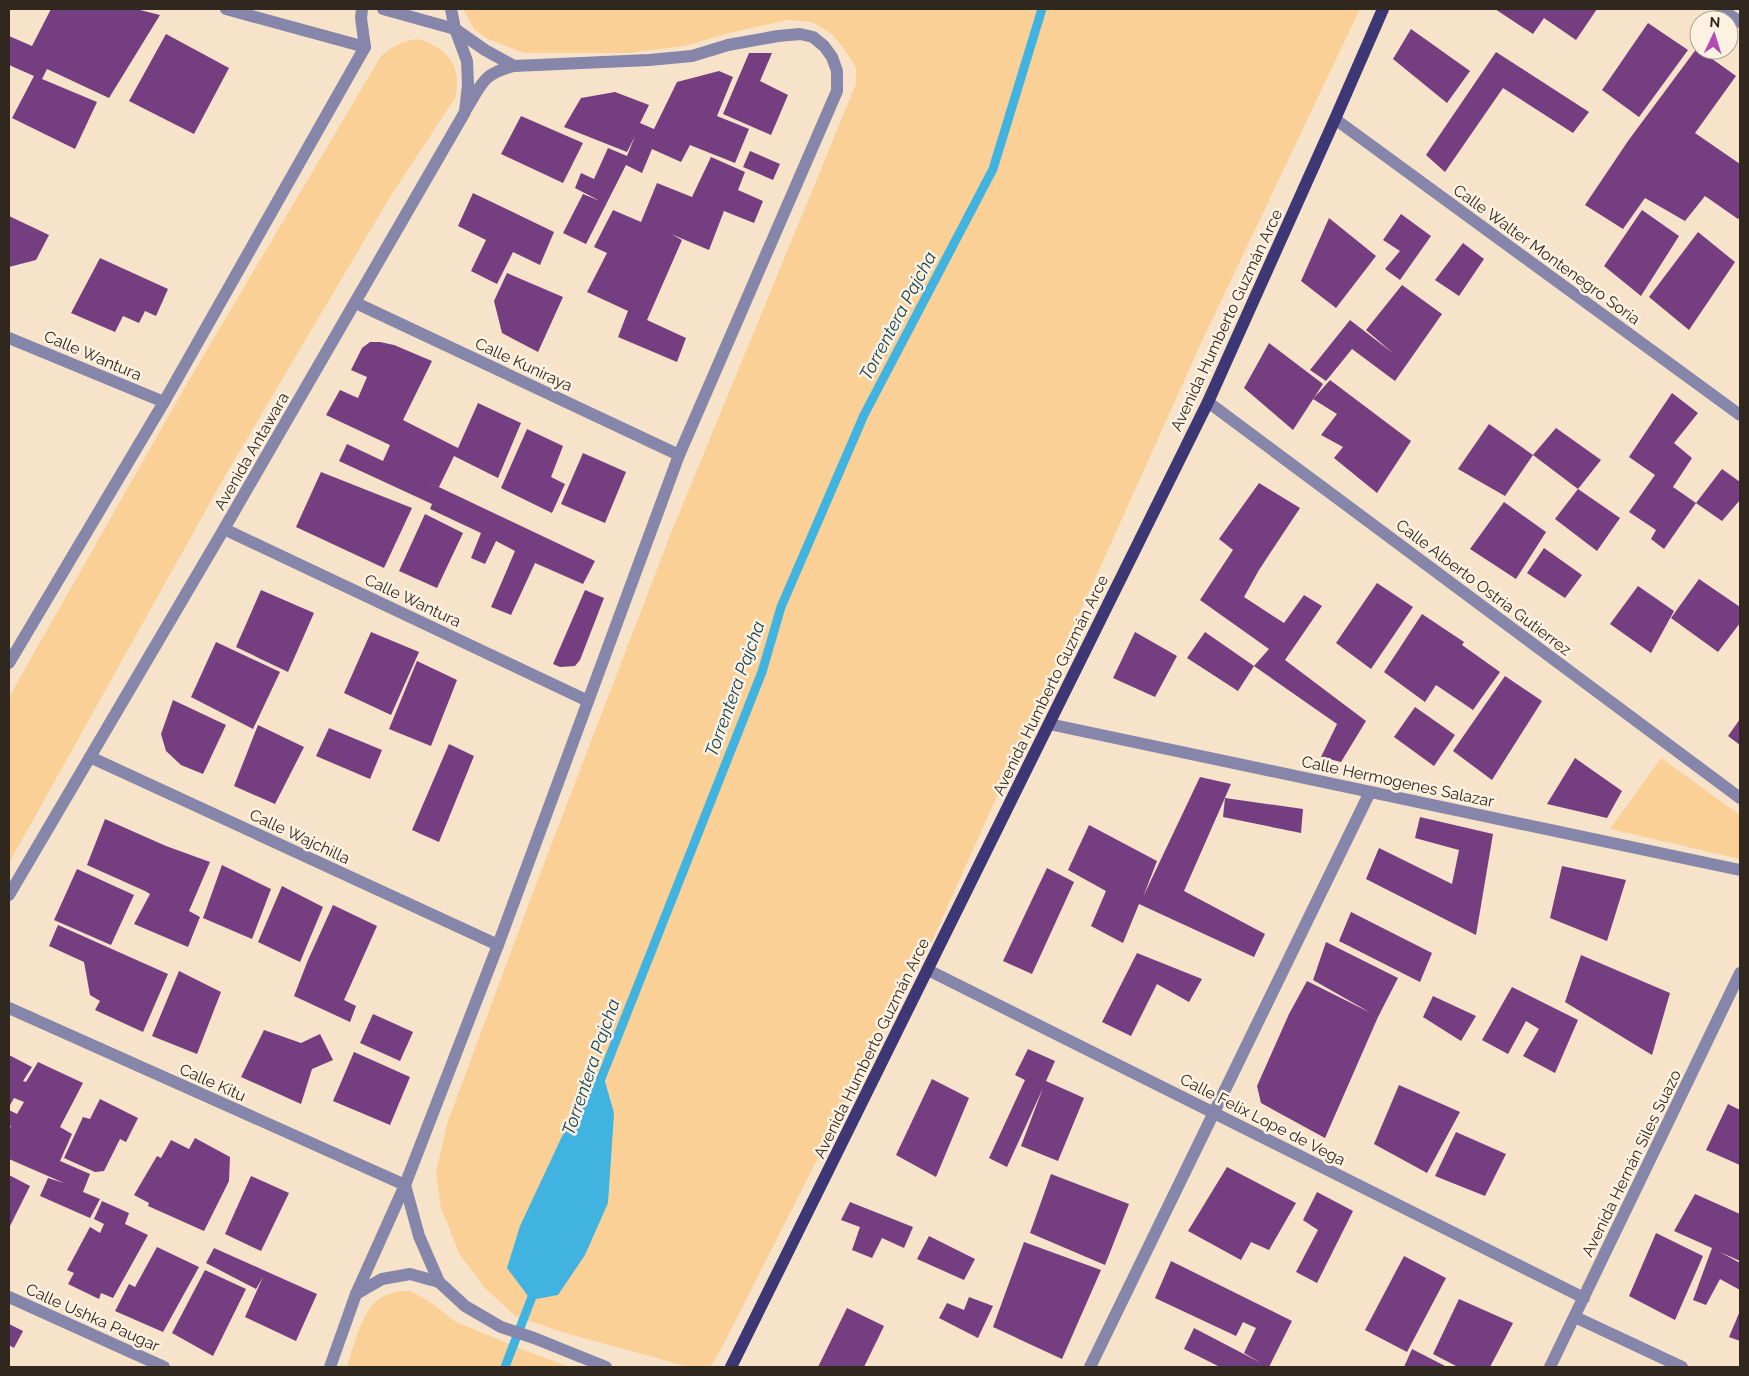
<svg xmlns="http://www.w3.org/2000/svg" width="1749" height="1376" font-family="Raleway,sans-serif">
  <rect width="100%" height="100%" fill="#f7e3c9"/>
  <g fill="#fbd097">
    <path d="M463,9H1360L1202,341L927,952L850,1095L719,1353L710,1367H689L562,1332L515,1316L485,1288L460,1255L441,1208L436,1172L447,1124L535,887L671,533L856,84V68L847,53L832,34L812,22L788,20L729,33L685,46L629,53H524L486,38L474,29Z"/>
    <path d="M418,39C449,49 462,65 455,98L390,197L225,476L9,863V697L189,380L381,56C393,46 402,41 418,39Z"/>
    <path d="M1661,758L1740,815V859L1610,829Z"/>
    <path d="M411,1291L430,1302L456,1322L531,1353L570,1367H347C354,1346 362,1306 384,1296C392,1292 402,1291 411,1291Z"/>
  </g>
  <path fill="#41b3e0" d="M602,1071L614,1113L608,1203L585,1255L558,1295L531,1300L507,1268L520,1226L565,1130Z"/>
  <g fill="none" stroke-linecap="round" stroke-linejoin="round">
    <g stroke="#41b3e0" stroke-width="9">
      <path d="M600,1081L762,672L781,607L864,415L993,169L1042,9"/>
      <path d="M505,1367L535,1289"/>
    </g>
  </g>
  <g fill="#743e80">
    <path d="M51,9H136L160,15L109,98L47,69L42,79L97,102L75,149L12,118L34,76L9,65V36L32,46Z"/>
    <path d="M1495,9H1597L1576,40L1544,18L1533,34Z"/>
    <path d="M1648,23L1688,50L1639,117L1602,90Z"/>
    <path d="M1411,29L1470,71L1447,103L1393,59Z"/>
    <path d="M166,34L229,68L194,134L129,101Z"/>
    <path d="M1697,48L1736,76L1695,133L1740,164V217L1738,219L1705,196L1685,221L1645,198L1623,229L1585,205L1628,141Z"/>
    <path d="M1496,52L1589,112L1573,133L1503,88L1445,172L1426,155Z"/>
    <path d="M749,53H772L760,81L788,95L771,135L723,114Z"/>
    <path d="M719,71L733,77L717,116L749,129L735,163L690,145L681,162L652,149L642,173L626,165L586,244L563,233L583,194L600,201L575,188L581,173L594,179L608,148L627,156L635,136L627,152L564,127L581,98L615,92L649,105L640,123L654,129L677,82Z"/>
    <path d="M521,116L583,143L563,183L501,154Z"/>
    <path d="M750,151L780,164L773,180L743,167Z"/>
    <path d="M711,157L745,172L738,190L763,201L754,223L724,211L709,250L671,234L682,240L647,320L686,338L677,362L618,337L628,311L587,292L607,253L594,247L613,210L641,222L657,183L692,197Z"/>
    <path d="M473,193L554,232L540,265L513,252L497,284L471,271L486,240L458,226Z"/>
    <path d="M1642,210L1679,236L1641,296L1604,266Z"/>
    <path d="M1401,214L1431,236L1400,280L1385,269L1400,251L1383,240Z"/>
    <path d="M9,216L49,235L36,260L9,267Z"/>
    <path d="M1329,218L1376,256L1336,308L1301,281Z"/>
    <path d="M1698,232L1735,262L1689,330L1649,297Z"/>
    <path d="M1463,243L1484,259L1459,296L1435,280Z"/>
    <path d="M100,258L168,289L156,316L145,311L139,323L123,316L115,332L71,313Z"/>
    <path d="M507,273L563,297L538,352L502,333L494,301Z"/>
    <path d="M1402,285L1442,314L1395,381L1352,349L1326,381L1310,370L1350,320L1394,354L1366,330Z"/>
    <path d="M370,342H380L394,345L432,361L403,420L458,448L478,403L521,423L498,478L454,456L439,487L424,480L595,561L583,584L535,563L511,615L491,607L515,551L496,541L485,564L471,558L481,533L430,509L432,504L339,461L347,444L383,461L390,445L326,415L340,390L358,398L367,377L351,370L362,348Z"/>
    <path d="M1269,343L1323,384L1293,430L1244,388Z"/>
    <path d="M1330,380L1411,441L1377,493L1334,458L1343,447L1321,435L1337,414L1313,399Z"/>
    <path d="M1672,393L1698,413L1674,443L1692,458L1673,487L1696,503L1664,549L1651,539L1656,530L1629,512L1655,475L1629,457Z"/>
    <path d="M1489,424L1533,455L1505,496L1458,469Z"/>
    <path d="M1556,428L1601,460L1578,489L1533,455Z"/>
    <path d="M527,429L563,446L551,477L565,484L552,513L501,488Z"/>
    <path d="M583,453L626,472L605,523L561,504Z"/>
    <path d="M1722,469L1740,482V500L1722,521L1696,503Z"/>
    <path d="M321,472L412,508L384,568L296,527Z"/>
    <path d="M1259,483L1300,508L1259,570L1244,597L1284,623L1304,595L1322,606L1285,660L1366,721L1341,762L1321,757L1337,724L1254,666L1269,649L1200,600L1233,550L1219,539Z"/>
    <path d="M1578,489L1620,518L1597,551L1555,519Z"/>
    <path d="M1504,502L1546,532L1516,579L1470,549Z"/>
    <path d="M425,514L463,533L437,588L399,571Z"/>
    <path d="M1544,548L1582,575L1565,598L1527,573Z"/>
    <path d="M1699,579L1740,607V623L1718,652L1671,618Z"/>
    <path d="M1377,583L1413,607L1371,669L1336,643Z"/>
    <path d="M1638,586L1674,611L1651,653L1610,624Z"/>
    <path d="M261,590L314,613L288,672L236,647Z"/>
    <path d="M585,590L604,598L580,660L575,666L560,667L553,664Z"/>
    <path d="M1422,614L1464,642L1462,645L1500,672L1473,710L1436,685L1425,702L1384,672Z"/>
    <path d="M371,632L419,652L391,715L344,693Z"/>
    <path d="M1135,632L1177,656L1155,697L1113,678Z"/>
    <path d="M1205,632L1254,666L1238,691L1187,658Z"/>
    <path d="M216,642L280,672L253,729L191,697Z"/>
    <path d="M417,661L457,680L431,746L389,729Z"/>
    <path d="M1505,676L1542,701L1492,780L1453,751Z"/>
    <path d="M173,700L226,725L203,774L181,765L166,751L161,734Z"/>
    <path d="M1415,707L1455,735L1434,766L1394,737Z"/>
    <path d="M1740,719V745L1728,736Z"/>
    <path d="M258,725L304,747L275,804L234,786Z"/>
    <path d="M329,728L382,750L370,779L316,756Z"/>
    <path d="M449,744L474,756L439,842L412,830Z"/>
    <path d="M1575,758L1622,791L1607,818L1547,804Z"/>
    <path d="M1200,777L1231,784L1184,891L1265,934L1254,957L1139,904L1123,943L1091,926L1106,891L1068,870L1089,825L1157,861L1143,897Z"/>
    <path d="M1225,798L1303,809L1301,833L1223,817Z"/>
    <path d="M1420,817L1493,834L1476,935L1366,879L1379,848L1452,884L1459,850L1415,838Z"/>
    <path d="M105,819L166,846L210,862L189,911L200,917L188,947L134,924L150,894L145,891L87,865Z"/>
    <path d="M222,865L271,889L252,939L203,918Z"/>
    <path d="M1562,866L1626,880L1607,941L1550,918Z"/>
    <path d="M1047,868L1074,882L1032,974L1003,961Z"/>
    <path d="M77,869L134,895L111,945L54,920Z"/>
    <path d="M282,886L323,907L300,962L258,942Z"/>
    <path d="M333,905L377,926L344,1000L356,1006L350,1022L294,996L308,960Z"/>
    <path d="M1351,912L1432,953L1420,982L1339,941Z"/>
    <path d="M58,925L168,974L143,1032L95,1010L100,1001L90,995L84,962L49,946Z"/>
    <path d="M1326,942L1398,978L1378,1017L1325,1138L1261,1103L1257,1086L1289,1014L1307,981L1371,1013L1313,980Z"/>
    <path d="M1137,953L1202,979L1189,1002L1157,984L1131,1036L1102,1022Z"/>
    <path d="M1581,955L1670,993L1652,1055L1565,1002Z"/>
    <path d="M179,971L221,992L197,1054L152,1036Z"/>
    <path d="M1512,987L1578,1020L1555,1073L1523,1056L1539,1029L1526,1021L1508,1054L1482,1040Z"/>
    <path d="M1433,996L1476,1016L1461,1041L1423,1017Z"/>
    <path d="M373,1014L413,1032L400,1061L360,1043Z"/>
    <path d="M264,1030L301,1043L320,1034L333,1060L312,1069L301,1104L241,1077Z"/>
    <path d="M1028,1049L1055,1061L1046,1081L1084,1098L1058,1161L1021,1146L1043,1088L1007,1167L989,1158L1025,1080L1015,1075Z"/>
    <path d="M354,1052L410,1077L390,1125L333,1101Z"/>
    <path d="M9,1055L32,1067L23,1081L26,1082L38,1062L83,1083L60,1127L72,1134L60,1161L90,1174L83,1192L100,1199L90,1218L40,1196L48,1178L64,1183L9,1159V1130L11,1126L9,1125V1110L17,1114L24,1102L14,1098L9,1107Z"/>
    <path d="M932,1079L969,1098L936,1177L896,1155Z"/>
    <path d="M1399,1085L1460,1112L1427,1173L1374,1144Z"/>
    <path d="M100,1099L138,1118L126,1142L120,1139L104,1171L95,1172L64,1158L83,1117L90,1119Z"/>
    <path d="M1728,1104L1740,1110V1165L1706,1150Z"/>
    <path d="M1456,1132L1506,1154L1485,1196L1435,1176Z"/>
    <path d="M195,1138L230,1157L229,1181L204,1231L148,1206L149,1203L134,1195L157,1156L161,1158L171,1140L189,1149Z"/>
    <path d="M1227,1167L1296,1203L1269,1250L1251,1242L1241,1260L1188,1231Z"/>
    <path d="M1051,1174L1129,1204L1105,1265L1030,1233Z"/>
    <path d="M9,1175L30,1186L9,1228Z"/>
    <path d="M251,1176L289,1193L261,1251L225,1234Z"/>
    <path d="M1317,1192L1353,1211L1317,1283L1296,1272L1318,1230L1303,1220Z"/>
    <path d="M1695,1194L1740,1214V1261L1720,1252L1740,1263V1290L1720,1279L1706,1305L1693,1300L1712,1248L1674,1231Z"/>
    <path d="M102,1201L129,1213L125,1224L148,1235L113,1298L101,1293L99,1299L68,1284L74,1273L67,1270L90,1227L100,1233L104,1224L94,1219Z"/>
    <path d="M850,1202L913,1227L904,1248L882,1238L872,1258L852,1250L860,1227L841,1220Z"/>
    <path d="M1656,1233L1703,1256L1675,1320L1629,1296Z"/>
    <path d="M929,1236L975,1259L964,1280L917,1259Z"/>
    <path d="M1024,1242L1101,1270L1062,1359L993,1327Z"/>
    <path d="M157,1247L199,1267L163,1332L115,1311L129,1284L135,1287Z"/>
    <path d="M214,1248L317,1294L296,1341L245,1317L263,1277L256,1289L206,1263Z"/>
    <path d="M1404,1256L1446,1278L1407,1352L1365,1330Z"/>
    <path d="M1171,1261L1292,1321L1269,1367H1220L1184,1349L1194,1328L1261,1363L1244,1353L1256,1328L1243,1322L1236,1336L1155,1298Z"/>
    <path d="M205,1270L246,1289L213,1356L172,1333Z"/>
    <path d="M969,1297L993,1306L978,1338L939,1318L947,1303L964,1310Z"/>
    <path d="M1459,1299L1513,1323L1490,1367H1458L1433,1354Z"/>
    <path d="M847,1308L884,1326L864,1367H818Z"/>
    <path d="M1740,1311V1341L1729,1337Z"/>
    <path d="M9,1324L23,1331L14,1348L9,1345Z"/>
    <path d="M1412,1349L1447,1367H1404Z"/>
  </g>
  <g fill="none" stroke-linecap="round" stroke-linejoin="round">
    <g stroke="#8686aa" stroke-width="12">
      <path d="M226,9L365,47"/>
      <path d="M1721,9L1740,22"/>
      <path d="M467,108C482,83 484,73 514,66"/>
      <path d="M1335,119L1740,415"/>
      <path d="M356,303L679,455"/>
      <path d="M9,338L164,402"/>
      <path d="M1208,402L1740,798"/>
      <path d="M224,529L588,701"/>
      <path d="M9,663L164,402L365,47L361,18L362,9"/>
      <path d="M1049,724L1740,870"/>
      <path d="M90,757L498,945"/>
      <path d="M9,895L224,529L465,112L468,85L467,61L455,29L451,9"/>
      <path d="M928,970L1584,1298"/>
      <path d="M9,1008L405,1185L419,1236L439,1282L465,1306L501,1327L534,1338L606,1367"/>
      <path d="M356,1294L382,1279L410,1274L439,1282"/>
      <path d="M9,1297L164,1367"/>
      <path d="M1575,1317L1682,1367"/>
      <path d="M330,1367L356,1294L405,1185L498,945L679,455L837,91V71L832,57L824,46L813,37L800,34L778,36L728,45L692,56L649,60L514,66L485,50L455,29L383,9"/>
      <path d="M1090,1367L1370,792"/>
      <path d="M1550,1367L1740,973"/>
    </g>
    <path stroke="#3d3775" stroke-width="12" d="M731,1367L1208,402L1335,119L1383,9"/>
  </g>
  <g text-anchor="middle" stroke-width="5" stroke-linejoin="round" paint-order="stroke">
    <g font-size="16" fill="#30281e" stroke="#fdf1e2">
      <text transform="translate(1547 254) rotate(36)" y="6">Calle Walter Montenegro Soria</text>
      <text transform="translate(1226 320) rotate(-65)" y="6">Avenida Humberto Guzmán Arce</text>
      <text transform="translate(93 355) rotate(23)" y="6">Calle Wantura</text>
      <text transform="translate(524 364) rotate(25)" y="6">Calle Kuniraya</text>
      <text transform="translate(251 451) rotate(-60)" y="6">Avenida Antawara</text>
      <text transform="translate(1484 587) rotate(37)" y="6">Calle Alberto Ostria Gutierrez</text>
      <text transform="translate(413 600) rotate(25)" y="6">Calle Wantura</text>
      <text transform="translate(1050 685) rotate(-64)" y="6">Avenida Humberto Guzmán Arce</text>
      <text transform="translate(1398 781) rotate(12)" y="6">Calle Hermogenes Salazar</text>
      <text transform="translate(300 836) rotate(25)" y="6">Calle Wajchilla</text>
      <text transform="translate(871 1048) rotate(-64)" y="6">Avenida Humberto Guzmán Arce</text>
      <text transform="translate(213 1082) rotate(24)" y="6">Calle Kitu</text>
      <text transform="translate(1263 1119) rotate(27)" y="6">Calle Felix Lope de Vega</text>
      <text transform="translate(1631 1163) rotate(-64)" y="6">Avenida Hernán Siles Suazo</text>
      <text transform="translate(93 1317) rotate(24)" y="6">Calle Ushka Paugar</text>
    </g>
    <g font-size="18" font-style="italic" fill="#154558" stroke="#fdf1e2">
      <text transform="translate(898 316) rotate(-62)" y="6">Torrentera Pajcha</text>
      <text transform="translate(735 689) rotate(-70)" y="6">Torrentera Pajcha</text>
      <text transform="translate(591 1067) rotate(-71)" y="6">Torrentera Pajcha</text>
    </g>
  </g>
  <rect width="1749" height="1376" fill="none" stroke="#30281e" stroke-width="20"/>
  <g transform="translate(1714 35) rotate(4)"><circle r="24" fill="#fdf1e2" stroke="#aba194"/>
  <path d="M0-4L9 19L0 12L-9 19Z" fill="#b24cb1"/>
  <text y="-8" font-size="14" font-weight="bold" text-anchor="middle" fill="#30281e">N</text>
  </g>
</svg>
